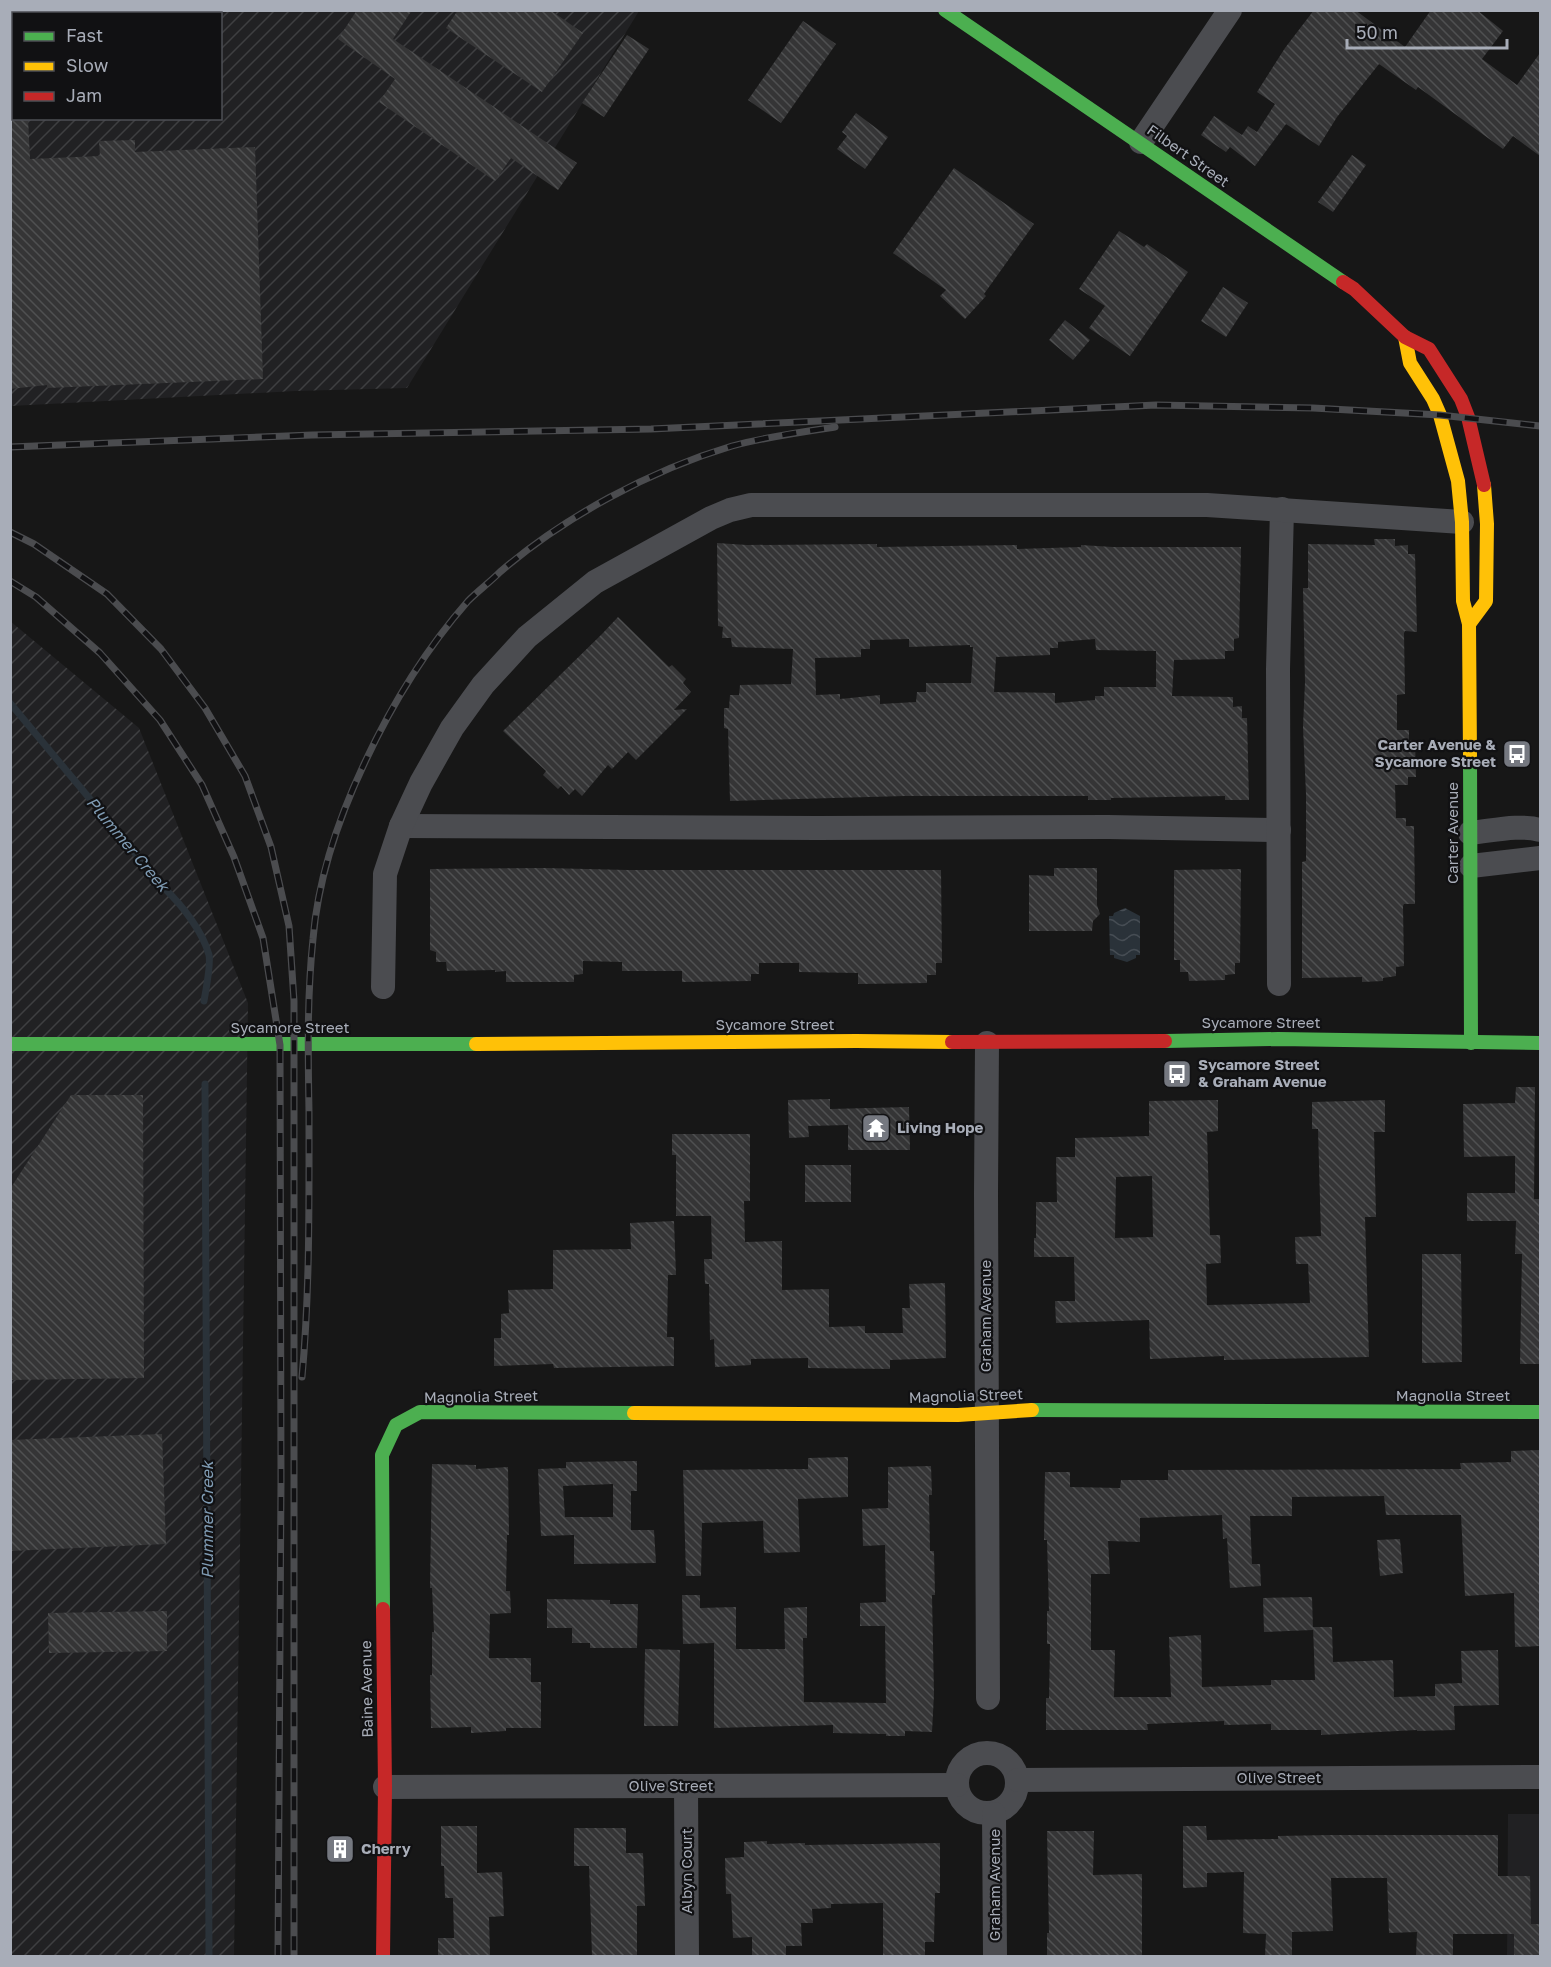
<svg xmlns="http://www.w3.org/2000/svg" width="1551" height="1967" font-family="'Golos Text',sans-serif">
  <defs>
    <pattern id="industrial-furrows" width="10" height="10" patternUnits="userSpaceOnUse" patternTransform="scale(1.5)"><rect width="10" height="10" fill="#212123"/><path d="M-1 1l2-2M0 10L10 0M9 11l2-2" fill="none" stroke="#3e3f41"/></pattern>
    <pattern id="water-waves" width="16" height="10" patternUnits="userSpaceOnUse" patternTransform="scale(1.5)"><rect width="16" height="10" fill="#2a3239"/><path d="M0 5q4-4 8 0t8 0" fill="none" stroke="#464d54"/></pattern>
    <pattern id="building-back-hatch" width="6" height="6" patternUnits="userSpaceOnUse" patternTransform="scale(1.5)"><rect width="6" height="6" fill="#353536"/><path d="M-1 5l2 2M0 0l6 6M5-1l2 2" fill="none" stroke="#4f5051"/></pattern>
  </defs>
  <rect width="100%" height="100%" fill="#171717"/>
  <path fill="#212123" d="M1508,1814H1540V1956H1507Z"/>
  <g fill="url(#industrial-furrows)" fill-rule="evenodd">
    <path d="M11,11H639L407,388L295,391L11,406ZM14,14H220V118H14Z"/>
    <path d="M10,621L139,728L248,1003L234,1956H11Z"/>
  </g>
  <path fill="url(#water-waves)" d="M1125,908L1140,916V955H1136V958L1127,962L1114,958V955H1110L1109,916H1113L1114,913Z"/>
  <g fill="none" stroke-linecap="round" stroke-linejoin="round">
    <g stroke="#2a3239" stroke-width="7">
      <path d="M10,703L165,889C182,905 203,932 209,955C211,965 206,989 204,1001"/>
      <path d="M205,1084L209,1956"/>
    </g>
  </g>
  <g fill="url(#building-back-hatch)" fill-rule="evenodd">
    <path d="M357,10H412L393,39L577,163L558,190L511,158L495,181L379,102L395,79L338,39Z"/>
    <path d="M458,10H550L583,33L542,92L446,28Z"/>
    <path d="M1314,10H1355L1405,47L1431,10H1477L1503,31L1482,59L1517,85L1540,53V156L1513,136L1503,149L1418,87L1416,90L1379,64L1337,117L1319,146L1286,124L1255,166L1230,147L1226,152L1201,135L1214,116L1242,135L1248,126L1257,132L1275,104L1257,92L1285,48Z"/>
    <path d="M803,21L836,44L781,123L748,100Z"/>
    <path d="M627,35L649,49L604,117L582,103Z"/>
    <path d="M856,113L888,137L865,169L837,149L847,136L842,132Z"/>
    <path d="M10,118H28L30,159L100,156L99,141L135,140V152L255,147L263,379L47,388V385L10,389Z"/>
    <path d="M1352,155L1366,165L1333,212L1318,202Z"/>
    <path d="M954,168L1034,224L984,294L986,296L965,319L940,296L946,290L893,253Z"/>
    <path d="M1119,231L1144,247L1147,244L1188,272L1130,356L1089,328L1105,306L1079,289Z"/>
    <path d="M1223,287L1248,303L1226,337L1201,321Z"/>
    <path d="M1065,320L1090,340L1073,360L1049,340Z"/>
    <path d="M1374,539H1395V546L1408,545V554H1415L1417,632L1405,631L1404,633L1405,694L1397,695V730H1409V740H1415L1416,777H1408V785H1395L1396,818H1406V826H1414L1415,904H1404L1403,906L1404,966L1396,967V976L1383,978V981L1362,982V977L1302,978V862L1306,861V794L1303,727L1305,682L1303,588H1308V544L1375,545Z"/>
    <path d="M717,543L747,545L877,544V547L1017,545V549L1081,547V545L1113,547H1241L1239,638L1234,639V651H1225V659L1174,660L1172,696L1233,697V707L1242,706V718H1247L1249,800H1225V796L1111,798V800H1088V796H905L730,801L728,729L724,728V708H729L730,695H739L740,685L791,684L793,649L732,647L731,638H722L723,627L718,626ZM909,639V647L970,645V647H973L971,683H926V692H917L916,702L880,704V695L840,699V694L816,695L815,658L861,657V649H870V640ZM1095,639L1096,650L1156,651V687H1104V696H1095V700L1055,703V693L994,692L996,657L1050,655V648H1058V642Z"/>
    <path d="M618,617L669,667L672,665L686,679L683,683L691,692L674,710L687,709L636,760L628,752L612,769L608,765L582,796L575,789L569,795L561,786L558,789L543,775L546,771L503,731L602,634Z"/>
    <path d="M545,868L628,870H941L942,963H936V975H927V983L858,984V973L799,972V963H759V974H751V981L682,982V971H622V962L583,961V974L574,975V982H506V971L495,972V970L447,971L446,962H436V952L430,950V869Z"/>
    <path d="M1054,868H1097V905L1100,914L1093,921L1092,931H1029V875L1054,876Z"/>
    <path d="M1241,869L1240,963H1235V974L1225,975V980L1189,981L1188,972H1180V960H1174V870Z"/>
    <path d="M1516,1087H1535L1534,1199H1540V1364H1520L1522,1254H1515L1516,1221H1467V1193H1515V1156L1464,1157L1463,1104L1515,1103Z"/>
    <path d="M71,1095H143L144,1378L10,1380V1189Z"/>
    <path d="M830,1099V1109L909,1107L910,1150H848V1125L808,1126L809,1137L789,1138L788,1100Z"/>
    <path d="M1218,1100V1131L1207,1132L1210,1235H1220L1221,1263L1206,1264L1207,1305L1310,1303L1308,1264H1296L1295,1237L1321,1236L1318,1129H1312V1102L1385,1100V1132H1374L1376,1217H1365L1369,1357L1224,1360V1356L1150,1359L1149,1320L1056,1323L1055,1301H1075L1074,1257H1034V1238H1036V1202H1057L1056,1157H1075V1138L1149,1136V1101ZM1152,1176L1153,1237L1115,1238L1116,1177Z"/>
    <path d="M672,1134H750V1201H744L745,1242L782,1241V1290L829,1289V1327L865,1326V1333H903L902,1308H910L909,1284L945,1283L946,1358L890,1360V1369L808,1368V1358L751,1359V1365L715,1367L714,1339L710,1340L709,1284H705L704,1259H712L711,1216H676V1155H672Z"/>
    <rect x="805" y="1165" width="46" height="37"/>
    <path d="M674,1221L676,1275H668L667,1337H674V1366L554,1368L553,1364L494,1366V1338H501V1314L509,1313L508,1290L553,1289V1250L631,1249L630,1223Z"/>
    <path d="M1422,1254H1461L1462,1362L1422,1363Z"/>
    <path d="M162,1434L166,1544L10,1551V1440Z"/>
    <path d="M1540,1450V1646L1515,1647L1514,1593L1465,1596L1461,1515H1386L1384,1496L1292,1497V1516H1250L1252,1564H1260L1261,1586L1230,1588L1227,1538L1223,1539L1222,1515L1140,1518V1542L1108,1541L1110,1574H1091V1650H1115L1114,1697H1171L1169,1637L1201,1635L1202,1687L1271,1685V1680H1315L1313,1627H1332L1333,1662L1393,1660L1394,1697L1435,1696V1684L1462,1683L1461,1651L1498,1650L1499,1705L1454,1706L1455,1730L1417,1731V1730L1321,1735V1730H1271V1724L1224,1725V1721L1147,1724L1148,1730H1046V1698H1049L1050,1644H1047V1611H1049L1047,1540H1044L1045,1472H1070V1487L1120,1488L1121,1480H1168V1470L1461,1469L1460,1463L1511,1462V1451Z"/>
    <path d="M848,1457V1497L798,1499L800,1552L764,1553L763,1521L702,1523L701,1576H686L683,1470L808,1469V1458Z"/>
    <path d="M637,1461V1491H631V1530H654L656,1563L574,1564V1535L541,1536L538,1469L566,1468V1462ZM613,1484V1517H565L563,1486Z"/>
    <path d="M432,1464L476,1465V1469L508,1467L509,1535H507L506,1591H510L511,1613L490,1614L489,1658H531V1682H541V1728H506V1731L471,1733V1727L431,1728L430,1675H432V1632H434L432,1588H430Z"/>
    <path d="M931,1466L932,1495H929L930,1551H934L935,1595H932L934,1694L932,1732L905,1731V1736H886V1734L833,1733V1725L714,1728V1643L683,1644L682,1595H700V1608L736,1607V1649H785L784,1608L807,1607V1638H803L804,1702L886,1703L885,1626H860V1603L886,1602L885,1545L863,1546L862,1509L888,1508V1467Z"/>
    <path d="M1400,1539L1403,1573L1380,1576L1377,1540Z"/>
    <path d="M1312,1597L1313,1630L1264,1632L1263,1598Z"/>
    <path d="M547,1599L610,1600V1604H638L637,1648H590V1643H572V1628H547Z"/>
    <path d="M167,1611V1651L49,1653L48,1613Z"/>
    <path d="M645,1649L680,1650L678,1726H644Z"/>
    <path d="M441,1826H477V1873L502,1872L504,1916L489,1917L490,1956H438V1938H454L453,1898H445L444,1866H441Z"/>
    <path d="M1183,1826H1206L1207,1840L1278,1839V1836L1330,1835H1498V1876H1530L1531,1924H1540V1956H1514V1934H1453V1956H1416L1417,1932L1389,1933L1387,1878H1331L1333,1931L1292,1932V1956H1265L1266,1934L1243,1933L1244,1872L1207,1873V1887L1183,1888Z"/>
    <path d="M574,1828H626V1853H643L645,1906H637V1956H592L589,1866H574Z"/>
    <path d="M1047,1831H1094L1093,1875L1142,1874V1956H1047V1933H1049Z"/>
    <path d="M767,1841V1844L805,1843V1845L940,1843V1893H935L934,1942H925V1956H883V1903L831,1904V1908L812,1909L813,1923H801L802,1946H786V1956H752V1937L733,1938L731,1894H726L725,1858L744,1857V1842Z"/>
  </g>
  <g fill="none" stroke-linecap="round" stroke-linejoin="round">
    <g stroke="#4b4c50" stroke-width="24">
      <path d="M1141,142L1230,10"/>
      <path d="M401,826L817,828L1108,827L1279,830"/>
      <path d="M1470,833C1492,831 1519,824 1540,830"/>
      <path d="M1471,866L1540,858"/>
      <path d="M1279,984L1278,669L1282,509"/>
      <path d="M383,987L385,874L401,826L421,783L452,728L483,685L527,637L595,582L711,518L730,510L751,505H1207L1462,522"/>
      <path d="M987,1043L986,1193L988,1698"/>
      <circle cx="987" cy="1783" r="30"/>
      <path d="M1018,1780L1540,1777"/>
      <path d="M686,1786L687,1956"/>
      <path d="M385,1787L957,1785"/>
      <path d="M994,1814L995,1956"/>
    </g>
    <g stroke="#4caf50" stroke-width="14">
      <path d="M945,10L1343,282"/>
      <path d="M1470,756L1471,1043"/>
      <path d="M1165,1041L1278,1039L1540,1043"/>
      <path d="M10,1044H476"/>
      <path d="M1032,1410L1540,1412"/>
      <path d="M383,1609L382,1455L396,1425L420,1412L634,1413"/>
    </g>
    <g stroke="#ffc107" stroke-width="14">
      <path d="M1405,337L1410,363L1433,399L1440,415L1458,481L1462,522L1463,601L1469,624L1470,756"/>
      <path d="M1469,624L1486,601L1487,524L1484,485"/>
      <path d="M476,1044L856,1041L952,1042"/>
      <path d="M634,1413L958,1415L1032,1410"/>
    </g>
    <g stroke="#c62828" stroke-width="14">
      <path d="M1343,282L1354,289L1405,337L1429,349L1461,399L1468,417L1484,485"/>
      <path d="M952,1042L1165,1041"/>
      <path d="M383,1956L385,1787L383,1609"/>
    </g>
    <g stroke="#4b4c4f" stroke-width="7">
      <g id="rail">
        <path d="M10,447L312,435L651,429L1156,405L1313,408L1440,415L1540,426"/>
        <path d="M10,532L34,544L107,594L161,649L205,708L245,776L271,847L289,926L294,1001V1956"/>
        <path d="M10,581L36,597L100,653L160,720L202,785L234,857L263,938L280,1045L281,1481L278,1956"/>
        <path d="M302,1377C310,1289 309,1201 309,1112C308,1054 307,996 313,939C318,877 339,817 365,762C392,704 426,649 468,601C478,591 490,582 500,572C564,517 651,470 732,446C765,437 801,432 835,427"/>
      </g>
    </g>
    <use href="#rail" stroke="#111113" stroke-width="4.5" stroke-dasharray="14" stroke-linecap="butt"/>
  </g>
  <defs>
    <g id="bus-square" transform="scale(1.5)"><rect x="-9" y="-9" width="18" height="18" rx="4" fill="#757880" stroke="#111113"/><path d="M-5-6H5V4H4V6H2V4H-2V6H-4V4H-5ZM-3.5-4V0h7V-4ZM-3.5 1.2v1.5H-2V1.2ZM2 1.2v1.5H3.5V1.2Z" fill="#fff"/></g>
    <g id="temple-square" transform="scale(1.5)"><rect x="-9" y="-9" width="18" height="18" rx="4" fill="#757880" stroke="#111113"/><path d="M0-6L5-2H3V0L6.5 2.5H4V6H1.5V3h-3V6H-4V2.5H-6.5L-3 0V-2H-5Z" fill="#fff"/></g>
    <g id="building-square" transform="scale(1.5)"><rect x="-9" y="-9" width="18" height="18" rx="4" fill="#757880" stroke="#111113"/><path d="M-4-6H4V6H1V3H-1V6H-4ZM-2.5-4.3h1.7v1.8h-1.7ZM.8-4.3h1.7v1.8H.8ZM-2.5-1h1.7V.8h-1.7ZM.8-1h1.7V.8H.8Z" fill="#fff"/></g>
  </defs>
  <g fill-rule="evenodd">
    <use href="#bus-square" x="1517" y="754"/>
    <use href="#bus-square" x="1177" y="1074"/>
    <use href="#temple-square" x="876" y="1128"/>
    <use href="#building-square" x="340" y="1849"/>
  </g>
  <g text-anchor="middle" stroke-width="4.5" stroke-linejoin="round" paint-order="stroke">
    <g font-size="15" fill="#a8adb8" stroke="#111113">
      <text transform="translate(1188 156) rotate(35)" y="5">Filbert Street</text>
      <text transform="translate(1453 833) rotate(-90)" y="5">Carter Avenue</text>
      <text x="1261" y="1028">Sycamore Street</text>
      <text x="775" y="1030">Sycamore Street</text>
      <text x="290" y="1033">Sycamore Street</text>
      <text transform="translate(986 1316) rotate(-90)" y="5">Graham Avenue</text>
      <text transform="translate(966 1396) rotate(-2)" y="5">Magnolia Street</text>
      <text x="1453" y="1401">Magnolia Street</text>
      <text transform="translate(481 1397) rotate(-1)" y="5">Magnolia Street</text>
      <text transform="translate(367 1689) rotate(-91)" y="5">Baine Avenue</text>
      <text x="1279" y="1783">Olive Street</text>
      <text x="671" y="1791">Olive Street</text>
      <text transform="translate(687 1871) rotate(-90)" y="5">Albyn Court</text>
      <text transform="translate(995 1885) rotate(-90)" y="5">Graham Avenue</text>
    </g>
    <g font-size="15" font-weight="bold" fill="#a8adb8" stroke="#111113" text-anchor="start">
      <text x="1496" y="750" text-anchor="end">Carter Avenue &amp;<tspan x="1496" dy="17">Sycamore Street</tspan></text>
      <text x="1198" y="1070">Sycamore Street<tspan x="1198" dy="17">&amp; Graham Avenue</tspan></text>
      <text x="897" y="1133">Living Hope</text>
      <text x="361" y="1854">Cherry</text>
    </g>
    <g font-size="16" font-style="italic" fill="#7f9bb3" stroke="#111113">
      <text transform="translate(128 844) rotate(50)" y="6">Plummer Creek</text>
      <text transform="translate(207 1520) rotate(-90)" y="6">Plummer Creek</text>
    </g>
  </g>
  <rect width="1551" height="1967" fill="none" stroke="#a8adb8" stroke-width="24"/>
  <rect x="12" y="12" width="210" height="108" fill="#111113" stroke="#4d4f55" stroke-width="1.5"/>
  <rect x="24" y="32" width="30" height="9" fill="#4caf50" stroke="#4d4f55" stroke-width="1.5"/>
  <text x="66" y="42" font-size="18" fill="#a8adb8">Fast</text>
  <rect x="24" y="62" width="30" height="9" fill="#ffc107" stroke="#4d4f55" stroke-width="1.5"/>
  <text x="66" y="72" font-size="18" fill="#a8adb8">Slow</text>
  <rect x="24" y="92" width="30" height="9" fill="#c62828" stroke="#4d4f55" stroke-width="1.5"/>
  <text x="66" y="102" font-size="18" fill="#a8adb8">Jam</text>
  <path d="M1347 39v9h160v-9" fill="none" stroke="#a8adb8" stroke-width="3"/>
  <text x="1356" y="39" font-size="18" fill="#a8adb8" stroke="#111113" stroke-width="4.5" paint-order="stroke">50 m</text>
</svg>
